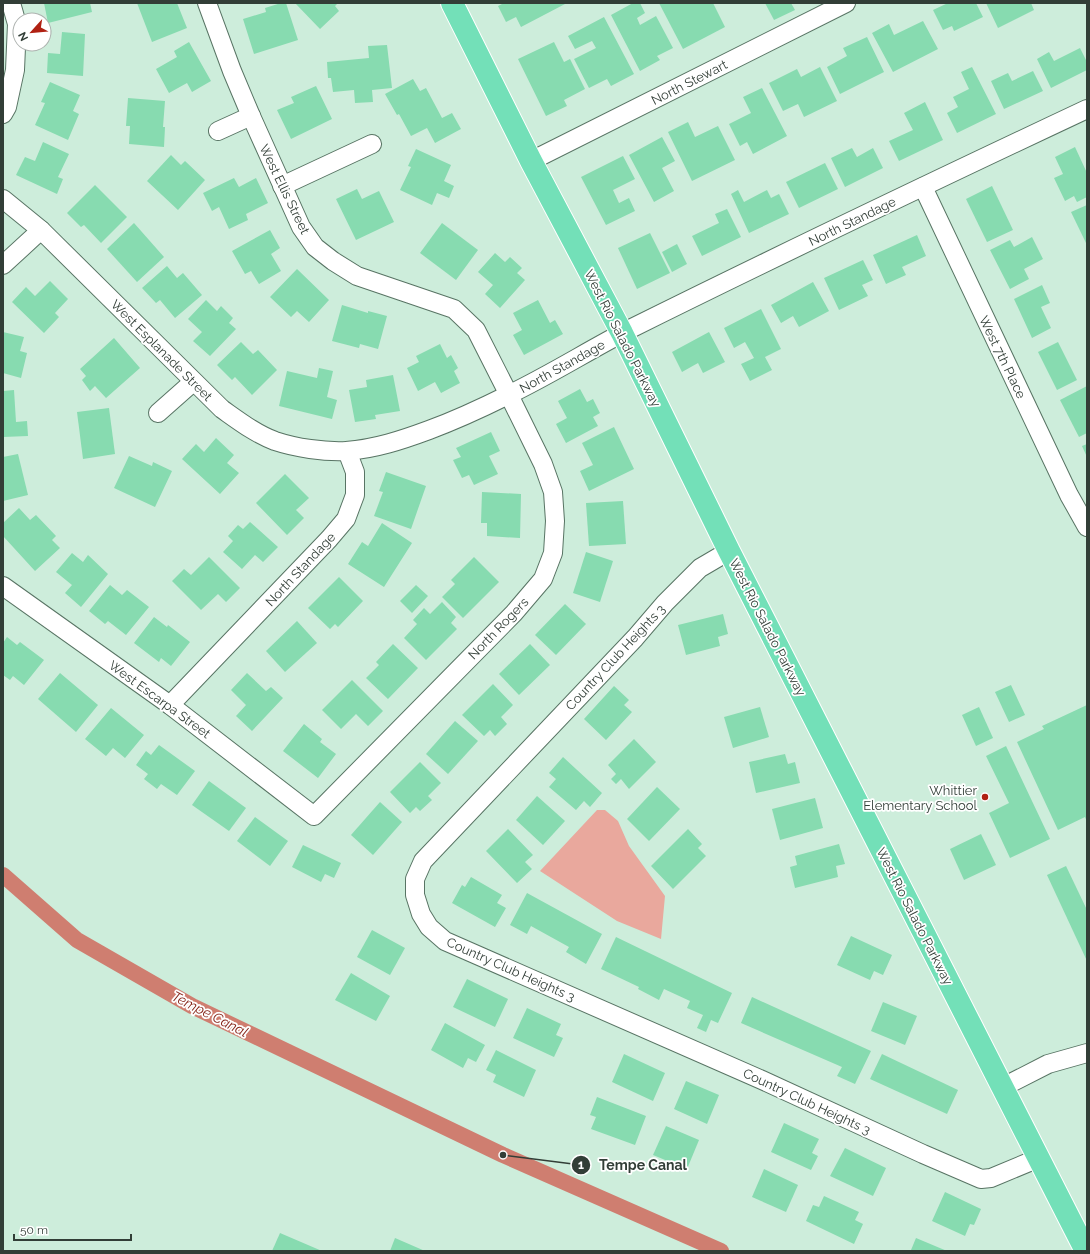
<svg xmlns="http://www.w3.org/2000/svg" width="1090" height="1254" font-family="Raleway,sans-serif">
  <rect width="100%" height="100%" fill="#cdeddb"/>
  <path fill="#e9a89d" d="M597,810H605L618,821L629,846L665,896L661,939L617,921L540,871Z"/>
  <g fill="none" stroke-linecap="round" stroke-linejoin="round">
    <path stroke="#cf7e70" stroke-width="16" d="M3,875L77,940L192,1006L503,1155L721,1251"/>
  </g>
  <g fill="#87dbb0">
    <path d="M44,3H90L92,12L48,23Z"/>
    <path d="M137,3H177L187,28L152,42Z"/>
    <path d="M281,3H286L298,40L254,54L243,19L266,12L265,8Z"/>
    <path d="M295,3H338L335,6L339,11L320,29Z"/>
    <path d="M504,3H564L565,4L521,27L516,17L506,22L498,6Z"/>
    <path d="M633,3H640L645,13L637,18L640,25L656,16L673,48L657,56L660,60L640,71L611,15Z"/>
    <path d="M659,3H713L725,27L683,49Z"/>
    <path d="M765,3H791L795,10L774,20Z"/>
    <path d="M948,3H976L983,17L954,31L952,26L943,30L933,10Z"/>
    <path d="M986,3H1031L1034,10L998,28Z"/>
    <path d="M604,17L634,74L611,86L607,79L589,88L574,59L596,48L592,41L575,49L568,36Z"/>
    <path d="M923,21L938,49L893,72L872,33L889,24L894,35Z"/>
    <path d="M62,32L85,34L83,76L47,73L48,53L60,54Z"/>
    <path d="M867,37L884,72L840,94L827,67L847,56L843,48Z"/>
    <path d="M189,42L211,81L192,92L187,83L169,93L156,69L177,57L174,51Z"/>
    <path d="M554,42L564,62L570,59L585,89L564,100L567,106L546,116L518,59Z"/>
    <path d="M387,45L392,88L372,90L373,102L355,103L354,90L333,92L331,78H328L327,62L369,58L368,46Z"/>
    <path d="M1080,48L1087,62V70L1051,88L1037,59L1049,52L1054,61Z"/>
    <path d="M820,67L837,101L804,117L798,104L783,111L769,83L797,69L801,77Z"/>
    <path d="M972,67L996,114L957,133L947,113L958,107L953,97L969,89L961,72Z"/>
    <path d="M1033,71L1043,91L1004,109L991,81L1008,73L1012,81Z"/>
    <path d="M413,79L420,91L426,88L442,118L452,113L461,129L435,143L427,128L411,136L399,114L397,115L385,94Z"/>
    <path d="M50,82L80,95L73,111L79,114L68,140L35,125L45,103L41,102Z"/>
    <path d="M316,86L332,119L291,139L277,110L294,103L291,97Z"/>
    <path d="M762,88L787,136L753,154L747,142L740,146L729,124L751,113L743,97Z"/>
    <path d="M128,98L165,101L163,127H165L164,147L129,144L130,126H126Z"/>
    <path d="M925,102L943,140L899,161L889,141L913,130L904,113Z"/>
    <path d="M688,122L695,137L718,126L735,160L692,181L668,132Z"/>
    <path d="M662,137L675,161L662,168L674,191L654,202L629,155Z"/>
    <path d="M43,142L69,154L58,177L63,179L57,194L16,175L25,157L35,161Z"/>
    <path d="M1075,147L1087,173V197L1077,202L1074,196L1065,201L1054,178L1063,174L1055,157Z"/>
    <path d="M852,148L857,157L873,148L883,168L845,187L831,158Z"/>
    <path d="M416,149L451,165L444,181L454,186L449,198L437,193L432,205L400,190L411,167L408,166Z"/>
    <path d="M171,155L181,165L185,161L205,180L178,210L147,181Z"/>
    <path d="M623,156L635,179L613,190L619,203L629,198L635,211L606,225L581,177Z"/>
    <path d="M825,163L838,189L799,208L786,182Z"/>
    <path d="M234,178L239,187L256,178L268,203L246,214L248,220L229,229L219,207L212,211L203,193Z"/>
    <path d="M95,185L127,217L101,243L84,225L81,227L67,213Z"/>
    <path d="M992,186L1013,230L987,242L966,199Z"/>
    <path d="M357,189L362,199L379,191L394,222L356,240L336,199Z"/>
    <path d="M738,190L744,202L767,190L771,198L779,194L789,214L749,233L731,194Z"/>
    <path d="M1087,205V242L1086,243L1071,212Z"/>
    <path d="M727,209L741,237L702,256L692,236L719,223L715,214Z"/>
    <path d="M134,223L164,257L137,282L107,249Z"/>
    <path d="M442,223L478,250L456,280L420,253Z"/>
    <path d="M270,230L280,248L271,254L281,271L259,284L251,271L245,274L232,251Z"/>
    <path d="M650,233L670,273L637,289L618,248Z"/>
    <path d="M917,235L926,256L902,267L906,275L886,284L873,255Z"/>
    <path d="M1032,237L1043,259L1024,269L1029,279L1010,289L990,250L1010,240L1014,247Z"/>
    <path d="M677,244L687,264L672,272L662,252Z"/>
    <path d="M495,253L505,262L510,257L522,268L517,273L525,280L500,308L485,294L493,285L478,272Z"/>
    <path d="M863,260L873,280L862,285L868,296L839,310L824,278Z"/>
    <path d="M167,266L177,278L183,273L202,295L175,318L160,300L156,303L142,288Z"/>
    <path d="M297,269L329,300L309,322L297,311L291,317L270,297Z"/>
    <path d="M50,281L68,299L55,313L59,317L44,333L12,302L26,287L35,296Z"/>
    <path d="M813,282L829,311L799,327L793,316L781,323L771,305Z"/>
    <path d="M1042,285L1050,303L1041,307L1051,328L1032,338L1014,299Z"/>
    <path d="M206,300L217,311L221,306L233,318L229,323L236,329L210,356L193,341L202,332L188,319Z"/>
    <path d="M538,300L550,323L555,320L563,334L524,355L513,335L522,330L513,313Z"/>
    <path d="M342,305L368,313V311L387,316L378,349L360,344L359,348L332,341Z"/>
    <path d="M761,309L781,349L765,357L772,370L750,381L741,364L754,358L745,342L734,348L724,328Z"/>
    <path d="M3,332L24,337L20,351L27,353L21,378L3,373Z"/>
    <path d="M709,332L725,362L703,373L698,363L682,372L672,352Z"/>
    <path d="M114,338L140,368L106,398L95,386L90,391L82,380L86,376L80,369Z"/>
    <path d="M241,342L253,354L258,350L277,370L252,395L235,377L232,380L217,365Z"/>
    <path d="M1058,342L1077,380L1057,390L1038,352Z"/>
    <path d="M440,344L447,358L451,355L458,368L454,371L460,383L441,393L435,382L418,391L407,368L419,362L416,356Z"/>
    <path d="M319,368L333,371L327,397L337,400L332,419L279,406L287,371L317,378Z"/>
    <path d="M393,375L400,411L375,415L376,419L355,422L349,390L367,387L366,380Z"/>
    <path d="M1087,386V433L1079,437L1060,400Z"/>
    <path d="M580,389L587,402L593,399L600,413L593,417L598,426L566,443L556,424L567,418L558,401Z"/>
    <path d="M14,390L16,422L27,421L28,436L3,437V391Z"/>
    <path d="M109,408L115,454L83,459L77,412Z"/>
    <path d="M614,427L634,469L589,491L580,471L593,465L582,443Z"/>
    <path d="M491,432L500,451L489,456L498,474L474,485L469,475L462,478L453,460L461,457L456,448Z"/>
    <path d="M216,438L234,455L227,463L239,473L220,494L182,459L196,444L204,452Z"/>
    <path d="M1087,444V457L1082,446Z"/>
    <path d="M18,454L28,495L3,501V457Z"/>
    <path d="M129,456L152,466L153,462L172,471L155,507L114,488Z"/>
    <path d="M386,472L426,486L411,529L374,516L383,492L379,491Z"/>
    <path d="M285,474L309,498L296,510L304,518L287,535L256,503Z"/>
    <path d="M482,492L521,494L520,538L487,536V523H481Z"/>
    <path d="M623,501L626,544L589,546L586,503Z"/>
    <path d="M19,508L30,520L36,515L56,536L52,540L60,548L35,571L3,536V523Z"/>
    <path d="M250,522L278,547L263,562L255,555L242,569L223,552L233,541L228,536L238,525L243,529Z"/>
    <path d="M382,523L412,543L384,587L348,564L362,542L368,546Z"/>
    <path d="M586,552L613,561L600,602L573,593Z"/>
    <path d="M72,553L83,562L88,555L108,574L81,607L65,593L72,585L56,572Z"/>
    <path d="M209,557L240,588L226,602L218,594L201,610L172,581L184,569L191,575Z"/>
    <path d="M474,557L499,582L463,618L442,597L455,584L451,580Z"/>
    <path d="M339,577L363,601L338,627L335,624L330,629L308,608Z"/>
    <path d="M110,585L122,595L127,590L149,607L126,635L108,621L105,624L89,611Z"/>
    <path d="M416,585L428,596L412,613L400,601Z"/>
    <path d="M442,602L456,617L451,623L457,629L426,660L404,638L417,624L413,620L424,608L430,614Z"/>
    <path d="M565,604L586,624L556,655L535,635Z"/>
    <path d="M723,614L728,634L718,637L720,646L686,655L678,625Z"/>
    <path d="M154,617L167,627L168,625L190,642L171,666L161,658L159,662L134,643Z"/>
    <path d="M297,621L317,643L285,672L266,651Z"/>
    <path d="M7,637L17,645L20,642L44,660L24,685L13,676L10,680L3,675V643Z"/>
    <path d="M393,644L418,668L388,699L366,678L379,665L376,662Z"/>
    <path d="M530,644L550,665L519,695L499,674Z"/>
    <path d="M60,673L98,705L76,732L38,699Z"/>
    <path d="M247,673L266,691L271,687L283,698L252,731L236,716L246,705L231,690Z"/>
    <path d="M352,680L383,711L368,726L356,714L341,729L322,710Z"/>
    <path d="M493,684L513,705L501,717L507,724L495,736L490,730L484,736L462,715Z"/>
    <path d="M1011,685L1025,715L1009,722L995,692Z"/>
    <path d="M614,686L629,700L624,705L632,712L606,740L584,719Z"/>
    <path d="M1087,705V822L1085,817L1058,830L1017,742L1044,729L1042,726Z"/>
    <path d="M760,707L769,737L733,748L724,717Z"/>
    <path d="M979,707L993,738L976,746L962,715Z"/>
    <path d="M111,708L144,735L125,758L113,748L106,756L85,739Z"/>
    <path d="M455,721L478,741L448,774L426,754Z"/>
    <path d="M304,724L322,739L320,742L336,754L318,778L283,751Z"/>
    <path d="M634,739L656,762L629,789L621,779L616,784L611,779L616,774L608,765Z"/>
    <path d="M159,745L195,771L177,795L161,784L157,789L144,779L148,774L136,765L146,751L151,755Z"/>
    <path d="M1006,746L1050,839L1010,858L989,813L1009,803L986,756Z"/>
    <path d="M785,754L788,764L795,762L800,783L756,793L749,762Z"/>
    <path d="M563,757L602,793L590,807L584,801L576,810L549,787L556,779L549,773Z"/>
    <path d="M420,762L441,783L428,796L432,800L420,811L416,807L410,813L390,792Z"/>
    <path d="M209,781L246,808L229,831L192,805Z"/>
    <path d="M657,787L680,809L649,841L627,819Z"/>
    <path d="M537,796L565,821L543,845L516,820Z"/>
    <path d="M815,798L823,828L780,840L772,809Z"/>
    <path d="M380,802L402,822L373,855L351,835Z"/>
    <path d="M255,817L288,841L270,866L237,841Z"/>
    <path d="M508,829L533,855L525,862L532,869L517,883L486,851Z"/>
    <path d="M688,829L702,844L698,848L706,856L673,889L651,866Z"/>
    <path d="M981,834L996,865L964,880L950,849Z"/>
    <path d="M839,844L845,864L836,866L838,877L795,888L790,867L797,865L795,856Z"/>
    <path d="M303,845L341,863L334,878L325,874L321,882L292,867Z"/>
    <path d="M1066,866L1087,910V961L1047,875Z"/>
    <path d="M471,877L502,895L497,903L506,908L495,927L452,903L462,885L465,887Z"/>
    <path d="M527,893L602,934L586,964L566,952L569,947L531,926L527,934L510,925Z"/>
    <path d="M372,930L405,948L390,975L357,957Z"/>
    <path d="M851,936L892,955L883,975L874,971L870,980L837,965Z"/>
    <path d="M616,937L732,993L718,1023L711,1020L706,1032L697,1028L703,1015L687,1008L690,1001L664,989L659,1000L638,989L639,987L601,969Z"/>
    <path d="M351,973L390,996L376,1021L335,1000Z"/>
    <path d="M467,979L508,999L495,1027L453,1007Z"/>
    <path d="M752,997L871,1051L855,1084L837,1076L842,1067L741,1023Z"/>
    <path d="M883,1002L917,1016L905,1045L871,1031Z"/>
    <path d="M527,1008L561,1024L556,1035L563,1038L554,1057L513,1038Z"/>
    <path d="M445,1023L485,1045L476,1062L468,1058L463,1068L431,1050Z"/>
    <path d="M496,1050L536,1070L524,1097L493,1082L496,1075L486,1070Z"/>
    <path d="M624,1054L665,1073L653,1101L612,1082Z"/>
    <path d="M882,1054L958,1090L947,1114L870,1079Z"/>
    <path d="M686,1081L719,1095L707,1124L674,1109Z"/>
    <path d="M597,1097L646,1116L635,1145L591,1129L596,1117L590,1115Z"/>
    <path d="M784,1123L819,1139L812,1153L818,1156L811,1170L771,1152Z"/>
    <path d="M666,1126L699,1140L687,1169L653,1155Z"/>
    <path d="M845,1148L886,1168L873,1196L830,1176Z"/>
    <path d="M764,1169L798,1185L786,1212L752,1197Z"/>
    <path d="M945,1192L981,1209L974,1225L970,1224L965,1236L932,1221Z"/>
    <path d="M824,1196L859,1212L855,1220L863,1224L854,1244L806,1221L813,1205L819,1207Z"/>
    <path d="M280,1233L322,1251H272Z"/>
    <path d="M395,1238L425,1251H390Z"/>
    <path d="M916,1238L947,1251L911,1250Z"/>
  </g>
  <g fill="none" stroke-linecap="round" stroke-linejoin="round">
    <g stroke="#587464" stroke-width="20">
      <g id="minor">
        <path d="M3,114L7,107L15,70L17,24L11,3"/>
        <path d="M218,131L251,116"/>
        <path d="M531,161L846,3"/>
        <path d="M282,186L372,144"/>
        <path d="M923,187L1069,495L1087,527"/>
        <path d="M3,199L41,230L222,409C239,421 256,434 275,441C296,448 324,452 346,451C375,449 402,440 429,430C456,420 482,408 508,395C550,375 589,350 630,329C781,254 934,181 1087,109"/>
        <path d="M3,265L41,230"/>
        <path d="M158,413L193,382"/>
        <path d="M729,551L700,568L665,603L635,638L423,861L415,879V895L421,914L429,927L445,941L762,1080L923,1154L981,1179L991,1178L1039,1158"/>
        <path d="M3,586L170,705L314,816L514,613L543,579L553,553L555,521L553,492L543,464L509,395L476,330L454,309L357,276L333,261L315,247L301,227L251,116L232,71L207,3"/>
        <path d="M170,705L329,539L346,519L355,495V472L347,451"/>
        <path d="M1003,1087L1048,1064L1087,1053"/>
      </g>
    </g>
    <g stroke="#fff" stroke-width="24">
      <path id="major" d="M452,3L531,161L622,333L729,551L1086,1251"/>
    </g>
    <use href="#minor" stroke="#fff" stroke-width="18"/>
    <use href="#major" stroke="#73e0b8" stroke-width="22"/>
  </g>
  <circle fill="#b02113" stroke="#fff" stroke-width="1.5" cx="985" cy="797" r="4"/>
  <g text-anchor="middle" stroke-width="3.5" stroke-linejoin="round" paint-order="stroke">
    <g font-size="13" fill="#323e37" stroke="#fff">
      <text transform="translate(689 82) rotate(-27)" y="5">North Stewart</text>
      <text transform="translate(285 189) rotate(64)" y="5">West Ellis Street</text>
      <text transform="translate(852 221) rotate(-26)" y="5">North Standage</text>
      <text transform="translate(623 338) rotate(63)" y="5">West Rio Salado Parkway</text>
      <text transform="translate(162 350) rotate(45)" y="5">West Esplanade Street</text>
      <text transform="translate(1003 357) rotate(64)" y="5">West 7th Place</text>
      <text transform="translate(562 366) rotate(-29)" y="5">North Standage</text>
      <text transform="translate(300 569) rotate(-47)" y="5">North Standage</text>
      <text transform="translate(768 627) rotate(63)" y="5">West Rio Salado Parkway</text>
      <text transform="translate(498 628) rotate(-46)" y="5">North Rogers</text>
      <text transform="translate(615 657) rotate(-47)" y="5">Country Club Heights 3</text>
      <text transform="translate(160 699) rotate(36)" y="5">West Escarpa Street</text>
      <text transform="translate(915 916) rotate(63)" y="5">West Rio Salado Parkway</text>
      <text transform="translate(511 969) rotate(24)" y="5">Country Club Heights 3</text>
      <text transform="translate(807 1101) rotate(25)" y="5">Country Club Heights 3</text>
    </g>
    <g font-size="13" fill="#323e37" stroke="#fff" text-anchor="end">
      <text x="977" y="795">Whittier<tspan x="977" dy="15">Elementary School</tspan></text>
    </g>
    <g font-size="14" font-style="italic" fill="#86251a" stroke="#fff">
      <text transform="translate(210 1014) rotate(27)" y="5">Tempe Canal</text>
    </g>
  </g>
  <path fill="none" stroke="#323e37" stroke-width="1.5" d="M503 1155L581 1165"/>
  <g fill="#323e37" stroke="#fff" stroke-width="1.5">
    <circle cx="503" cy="1155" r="4"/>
    <circle cx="581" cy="1165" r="10"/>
  </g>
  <g font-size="12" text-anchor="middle" font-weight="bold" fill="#fff">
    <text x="581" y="1169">1</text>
  </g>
  <g font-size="14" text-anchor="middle" font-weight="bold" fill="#323e37" stroke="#fff" stroke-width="3.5" stroke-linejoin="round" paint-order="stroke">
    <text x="643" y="1170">Tempe Canal</text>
  </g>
  <rect width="1090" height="1254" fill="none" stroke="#323e37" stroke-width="8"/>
  <g transform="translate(32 32) rotate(243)"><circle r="19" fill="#ffffff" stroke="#adb2af"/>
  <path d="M0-3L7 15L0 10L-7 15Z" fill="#b02113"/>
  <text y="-6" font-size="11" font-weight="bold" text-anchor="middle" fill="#323e37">N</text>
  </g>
  <path d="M14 1234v6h117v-6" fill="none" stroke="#323e37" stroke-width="2"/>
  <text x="20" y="1234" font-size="12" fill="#323e37" stroke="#ffffff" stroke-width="3" paint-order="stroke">50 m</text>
</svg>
